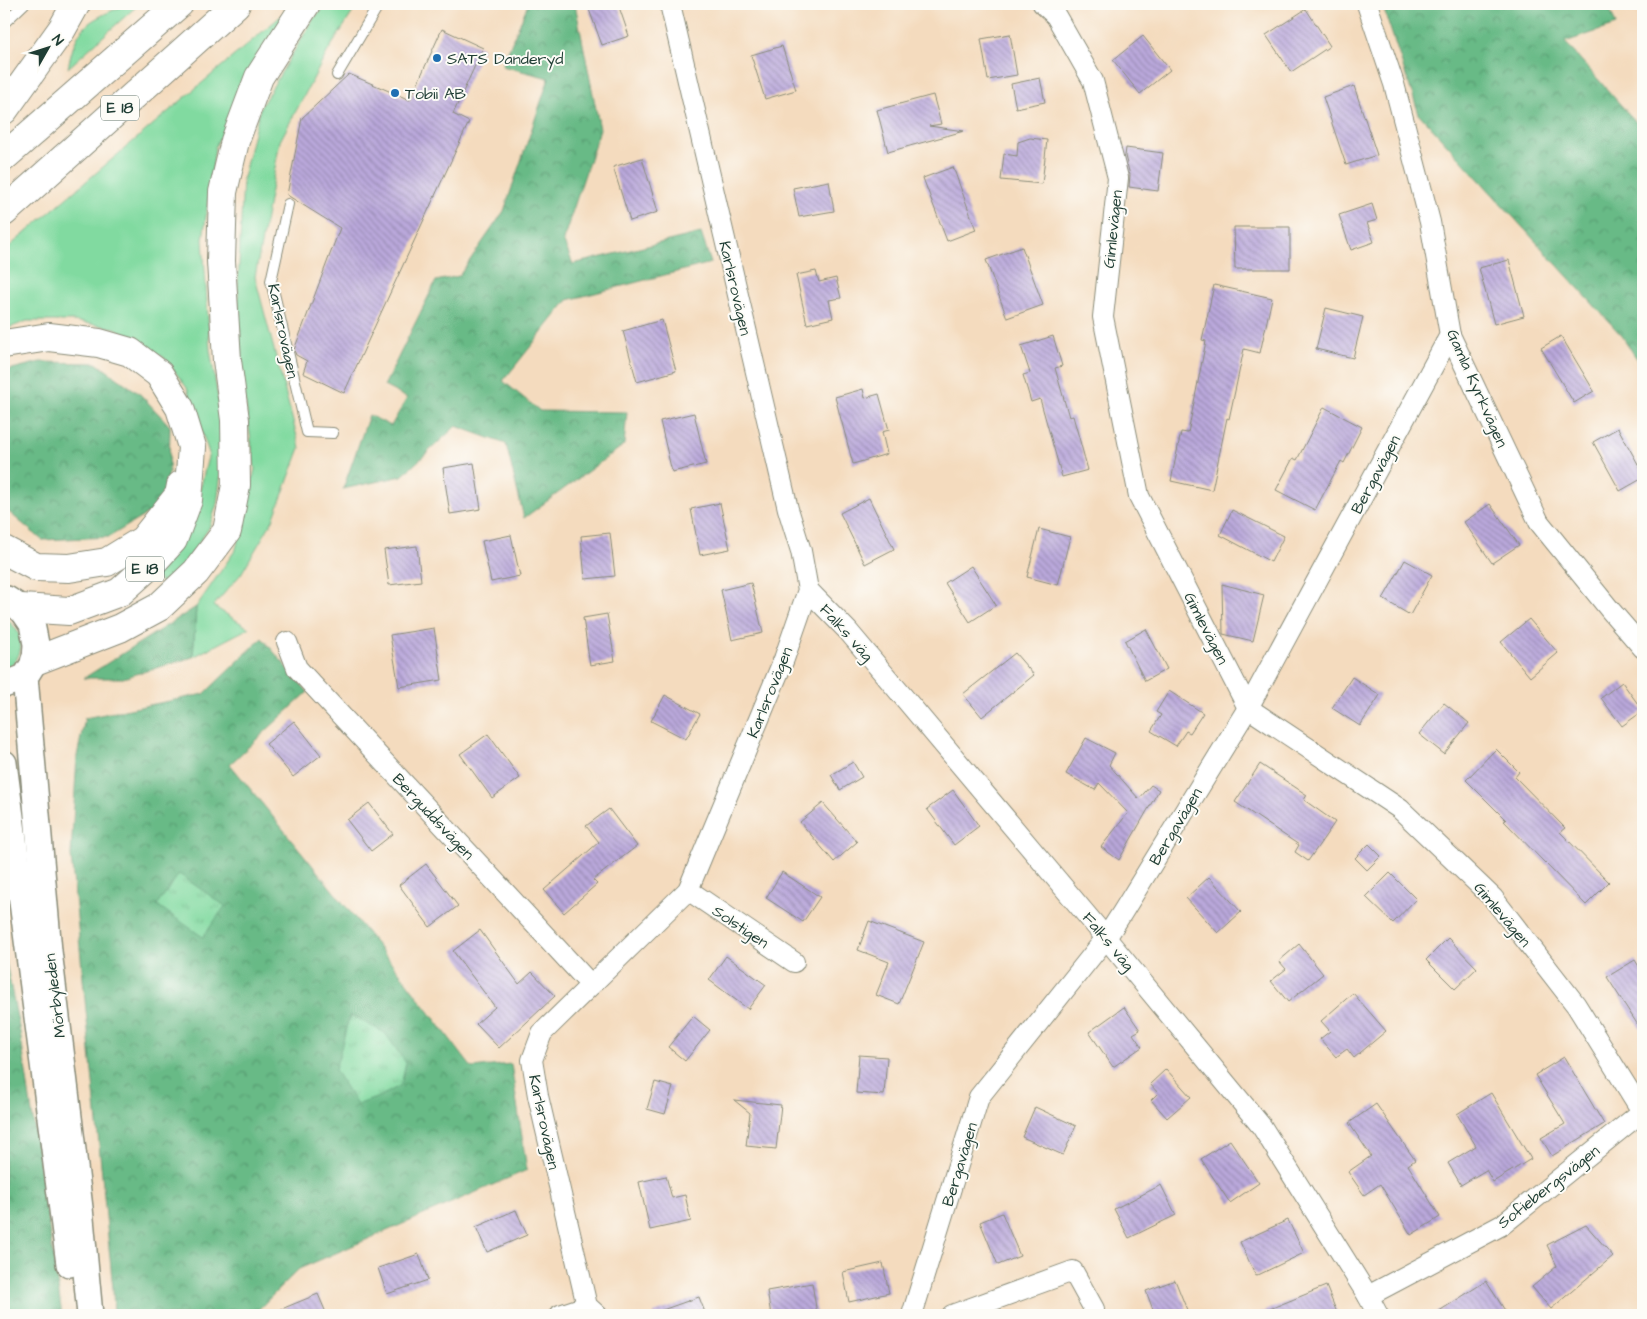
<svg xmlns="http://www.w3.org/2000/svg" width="1647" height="1319" font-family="'Architects Daughter',sans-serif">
  <defs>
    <pattern id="forest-crowns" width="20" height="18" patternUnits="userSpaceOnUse" patternTransform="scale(1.25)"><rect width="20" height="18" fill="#68ba86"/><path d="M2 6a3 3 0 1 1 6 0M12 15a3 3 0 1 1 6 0" fill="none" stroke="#55986e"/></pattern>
    <pattern id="park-tufts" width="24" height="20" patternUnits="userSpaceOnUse" patternTransform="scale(1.25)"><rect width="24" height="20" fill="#81daa0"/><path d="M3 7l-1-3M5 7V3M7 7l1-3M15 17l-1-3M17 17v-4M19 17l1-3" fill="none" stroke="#6fbc8a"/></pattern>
    <pattern id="building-back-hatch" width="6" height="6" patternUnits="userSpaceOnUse" patternTransform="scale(1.25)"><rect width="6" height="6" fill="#baa8db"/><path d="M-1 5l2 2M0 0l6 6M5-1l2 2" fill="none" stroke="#978ab2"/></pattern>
  </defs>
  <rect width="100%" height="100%" fill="#fdfcf7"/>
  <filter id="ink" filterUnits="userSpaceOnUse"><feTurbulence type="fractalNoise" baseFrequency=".02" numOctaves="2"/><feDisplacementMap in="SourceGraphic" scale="10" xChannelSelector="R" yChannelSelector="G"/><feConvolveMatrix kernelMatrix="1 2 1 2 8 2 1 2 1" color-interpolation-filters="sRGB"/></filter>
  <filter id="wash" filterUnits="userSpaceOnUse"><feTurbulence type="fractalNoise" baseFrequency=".0096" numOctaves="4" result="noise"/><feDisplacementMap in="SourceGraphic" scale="20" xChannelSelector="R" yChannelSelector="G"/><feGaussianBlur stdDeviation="1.12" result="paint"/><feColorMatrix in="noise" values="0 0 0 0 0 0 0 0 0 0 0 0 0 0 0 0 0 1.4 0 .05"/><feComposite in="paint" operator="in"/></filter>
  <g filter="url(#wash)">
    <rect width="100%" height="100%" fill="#f4dbbe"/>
    <g fill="#81daa0" stroke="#508c6a">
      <path d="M127,4H139L68,68C77,23 87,22 127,4Z"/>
      <path d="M295,4L259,59L215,147L203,240L210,350L225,440L217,504L209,528L183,566L163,584L154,574L196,506L209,453L187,388L165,358L115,328L73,321H27L4,330V251Z"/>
      <path d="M327,4H358L328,51L280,141L255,277L300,448L273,520L241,574L213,606L249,628L193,657L196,607L236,549L255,469L242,378L238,286L243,178L260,108L314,18Z"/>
      <path d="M4,618C27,632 26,657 4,672Z"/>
    </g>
    <g fill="url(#forest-crowns)" stroke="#447c5d">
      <path d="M528,4H575L600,129L563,240L573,264L701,233L711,263L568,300L503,381L540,411L627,412L624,445L524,518L506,444L456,426L402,476L343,489L369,415L391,426L407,398L384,386L436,281L459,276L504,211L549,78L502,66Z"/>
      <path d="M1382,4H1608L1616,25L1565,42L1643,130V369L1623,337L1419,114Z"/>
      <path d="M40,362L96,363L140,394L170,426L169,472L160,506L109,537L42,540L4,508V371Z"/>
      <path d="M196,607L193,657L123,678H84Z"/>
      <path d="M262,638L308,692L230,764L399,972L472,1068L511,1064L527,1170L299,1269L253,1315H114L113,1289L71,855L77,756L85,718L204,694Z"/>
      <path d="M4,952L20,1032L62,1315H4Z"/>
    </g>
    <g fill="url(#park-tufts)" stroke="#508c6a">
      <path d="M179,874L225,906L203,937L157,905Z"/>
      <path d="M350,1015L385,1033L406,1063L401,1085L381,1096L357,1105L335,1070Z"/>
    </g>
    <g id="blocks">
      <g fill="url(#building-back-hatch)">
        <path d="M587,4H618L629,36L602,45Z"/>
        <path d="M1306,9L1330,46L1291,72L1266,35Z"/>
        <path d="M442,29L483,48L453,114L469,122L344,393L303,373L307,361L296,355L294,350L340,228L287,195L302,118L349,74L410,100Z"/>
        <path d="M1010,34L1017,75L988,80L981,39Z"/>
        <path d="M1143,36L1170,70L1140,94L1113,60Z"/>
        <path d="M782,46L796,90L765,99L751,55Z"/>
        <path d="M1040,78L1045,102L1016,108L1011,84Z"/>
        <path d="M1354,86L1377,155L1346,165L1323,97Z"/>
        <path d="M933,95L941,124L929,126L964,131L888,152L877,110Z"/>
        <path d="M1030,138L1047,140L1042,184L1001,180L1004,154L1017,156L1018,142Z"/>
        <path d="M1126,148L1163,153L1158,191L1129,187L1130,175L1125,156Z"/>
        <path d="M642,158L658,212L630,221L613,167Z"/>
        <path d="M953,167L976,230L947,241L923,178Z"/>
        <path d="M829,181L834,211L799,217L793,188Z"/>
        <path d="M1372,204L1377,220L1367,223L1374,242L1351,250L1339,215Z"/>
        <path d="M1234,227H1290V269H1235Z"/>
        <path d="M1022,247L1043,305L1007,318L986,260Z"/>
        <path d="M1509,260L1524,316L1494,324L1479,268Z"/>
        <path d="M816,271L819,282L836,278L841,298L829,300L833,318L807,324L796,275Z"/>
        <path d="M1214,285L1272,298L1260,353L1244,349L1229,419L1227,418L1212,490L1171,481L1181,432L1188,433L1206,341L1202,340Z"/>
        <path d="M1326,308L1363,317L1353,358L1316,349Z"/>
        <path d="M662,320L676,371L637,382L623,331Z"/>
        <path d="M1053,336L1062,366L1055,368L1069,417L1073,416L1088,470L1062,477L1040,399L1031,402L1023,375L1030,373L1021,346Z"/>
        <path d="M1561,336L1594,391L1574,403L1541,348Z"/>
        <path d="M863,389L865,398L879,394L889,430L882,432L887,454L853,464L835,397Z"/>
        <path d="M1324,407L1362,427L1344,463L1341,461L1315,510L1276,490L1293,458L1297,460Z"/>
        <path d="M694,413L706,464L672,472L660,421Z"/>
        <path d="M1618,428L1643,473V478L1620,491L1593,442Z"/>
        <path d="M474,463L481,509L450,514L443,468Z"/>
        <path d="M869,498L894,549L865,564L840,513Z"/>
        <path d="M720,503L730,549L700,555L691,509Z"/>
        <path d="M1490,504L1519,545L1492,563L1464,522Z"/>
        <path d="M1232,510L1284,536L1271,562L1220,535Z"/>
        <path d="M1039,529L1070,537L1058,585L1027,577Z"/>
        <path d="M610,533L615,576L585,579L581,536Z"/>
        <path d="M511,535L520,576L491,582L482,541Z"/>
        <path d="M417,546L421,581L389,585L384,550Z"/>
        <path d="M1405,560L1432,575L1410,615L1383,599Z"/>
        <path d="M971,566L996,605L970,622L945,583Z"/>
        <path d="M751,583L763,633L732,640L721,590Z"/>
        <path d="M1222,584L1264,595L1253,641L1223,634Z"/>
        <path d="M607,614L615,661L590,665L583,618Z"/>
        <path d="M1529,619L1558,653L1530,677L1501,642Z"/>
        <path d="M434,628L442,680L399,687L390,635Z"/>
        <path d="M1146,629L1167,669L1145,681L1125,641Z"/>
        <path d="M1015,653L1034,675L982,717L963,694Z"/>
        <path d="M1352,677L1380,695L1360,726L1332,708Z"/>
        <path d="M1622,682L1643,711L1622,726L1601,698Z"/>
        <path d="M1169,691L1203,713L1190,733L1186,731L1176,746L1151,731L1161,715L1156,712Z"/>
        <path d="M665,695L700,714L686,739L651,721Z"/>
        <path d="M1444,703L1469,723L1444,754L1419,734Z"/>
        <path d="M294,721L321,755L293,777L266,744Z"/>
        <path d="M488,734L520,778L492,798L460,754Z"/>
        <path d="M1086,738L1115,753L1109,765L1139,799L1151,785L1159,790L1119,860L1101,847L1128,813L1099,783L1095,790L1066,774Z"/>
        <path d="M1496,749L1519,772L1515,777L1565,828L1560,832L1609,882L1586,905L1504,821L1506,820L1466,780Z"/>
        <path d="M853,762L862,777L840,790L831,775Z"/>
        <path d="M1260,764L1307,795L1304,800L1335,822L1308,861L1295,852L1299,845L1235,802Z"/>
        <path d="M953,790L979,826L954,845L927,809Z"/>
        <path d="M369,803L393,834L371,851L347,820Z"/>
        <path d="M823,803L857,842L834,862L800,822Z"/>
        <path d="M609,809L637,846L593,880L597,884L564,913L544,890L599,842L586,826Z"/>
        <path d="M1369,844L1381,856L1367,870L1355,858Z"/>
        <path d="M426,864L458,906L430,927L399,885Z"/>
        <path d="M782,872L820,897L803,922L766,898Z"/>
        <path d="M1390,873L1416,899L1393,923L1366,897Z"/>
        <path d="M1209,877L1241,912L1218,933L1186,898Z"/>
        <path d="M869,921L924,942L899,1004L876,995L889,962L858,950Z"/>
        <path d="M480,930L519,984L532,972L555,996L499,1048L476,1024L495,1007L453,951Z"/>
        <path d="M1448,938L1477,968L1455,989L1426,960Z"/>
        <path d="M1299,944L1323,974L1288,1002L1271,981L1286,969L1279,961Z"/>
        <path d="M726,956L766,985L748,1009L709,980Z"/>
        <path d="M1635,960L1643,973V1033L1607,977Z"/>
        <path d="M1353,993L1386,1031L1354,1058L1347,1049L1336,1057L1320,1039L1330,1031L1321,1021Z"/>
        <path d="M1124,1007L1140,1030L1133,1034L1142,1047L1113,1067L1089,1032Z"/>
        <path d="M693,1016L710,1030L685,1061L668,1047Z"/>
        <path d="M859,1055L887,1057L884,1095L856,1093Z"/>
        <path d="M1564,1057L1604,1124L1552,1156L1541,1138L1565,1124L1535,1075Z"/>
        <path d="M1166,1069L1191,1097L1167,1118L1151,1100L1158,1093L1150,1084Z"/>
        <path d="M655,1082L673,1087L665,1114L647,1109Z"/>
        <path d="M1491,1093L1531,1159L1493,1182L1486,1170L1461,1185L1448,1163L1476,1146L1457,1114Z"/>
        <path d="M734,1100L781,1105L776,1149L746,1146L750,1113Z"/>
        <path d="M1376,1104L1415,1160L1408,1165L1440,1217L1411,1235L1380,1184L1364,1195L1348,1172L1371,1156L1349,1123Z"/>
        <path d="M1035,1107L1076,1126L1063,1155L1022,1137Z"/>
        <path d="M1230,1140L1259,1183L1230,1203L1201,1159Z"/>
        <path d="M666,1176L672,1198L685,1195L691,1221L650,1230L639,1182Z"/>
        <path d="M1161,1185L1176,1215L1129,1238L1114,1209Z"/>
        <path d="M516,1210L527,1235L487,1252L476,1227Z"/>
        <path d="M1002,1213L1020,1256L998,1265L980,1222Z"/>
        <path d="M1288,1220L1304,1253L1256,1276L1240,1242Z"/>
        <path d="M1586,1225L1613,1256L1551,1309L1532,1287L1557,1266L1547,1245Z"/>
        <path d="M419,1254L428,1280L387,1294L378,1268Z"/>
        <path d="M883,1263L889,1293L849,1302L843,1272Z"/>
        <path d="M1175,1280L1189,1315H1155L1146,1291Z"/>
        <path d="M1486,1281L1508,1315H1433Z"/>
        <path d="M812,1283L817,1314L807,1315H771L767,1291Z"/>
        <path d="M1326,1286L1338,1315H1255Z"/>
        <path d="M318,1294L327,1315H267Z"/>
        <path d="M699,1297L706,1315H654V1313Z"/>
      </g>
    </g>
  </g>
  <g filter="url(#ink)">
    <use href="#blocks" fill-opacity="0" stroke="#8a8c79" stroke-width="1"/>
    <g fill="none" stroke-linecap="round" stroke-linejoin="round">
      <g stroke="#8a8c79" stroke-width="12">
        <g id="service">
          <path d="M4,23L24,4"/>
          <path d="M337,75L379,4"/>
          <path d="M288,204L271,281L307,432L333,433"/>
        </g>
      </g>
      <g stroke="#8a8c79" stroke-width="22">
        <g id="minor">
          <path d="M1043,4L1056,16L1093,81L1118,178L1103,317L1139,496L1248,708L1400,809L1493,898L1576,1005L1643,1113"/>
          <path d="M1367,4L1394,84L1421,187L1430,222L1450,335L1539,522L1611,611L1643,648"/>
          <path d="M808,590L848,631L1106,938L1262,1127L1368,1296L1378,1315"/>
          <path d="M287,642L297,668L591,985"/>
          <path d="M688,890L794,962"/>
          <path d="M1368,1296L1502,1225L1643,1111"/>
          <path d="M560,1315L587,1306"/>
          <path d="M597,1315L587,1306L538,1096L532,1060L542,1033L688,890L784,659L808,590L801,551L788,509L670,4"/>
          <path d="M912,1315L979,1097L1106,938L1122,913L1248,708L1450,335"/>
          <path d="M952,1315L1073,1271L1094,1309"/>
        </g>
      </g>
      <g stroke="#8a8c79" stroke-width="28">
        <g id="tertiary">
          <path d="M4,599H7L21,608L32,624L36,644L35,661L25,677L4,685"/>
          <path d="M25,677L49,951L80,1208L90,1315"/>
          <path d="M4,763L69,1264"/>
        </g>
      </g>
      <g stroke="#8a8c79" stroke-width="30">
        <g id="motorway">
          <path d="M4,110L62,29L76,4"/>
          <path d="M4,157L179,4"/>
          <path d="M4,212L236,4"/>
          <path d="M4,344L49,337L99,343L130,352L159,374L180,408L192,447L188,500L173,540L151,564L120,592L69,611L21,608"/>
          <path d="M4,550L36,567L69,568L107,562L143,540L179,495L181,485"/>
          <path d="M35,661L120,628L159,607L196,572L227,531L236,485L235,420L227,360L221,261L223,192L235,141L259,77L306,4"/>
        </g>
      </g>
      <use href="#service" stroke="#fff" stroke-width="10"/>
      <use href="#minor" stroke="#fff" stroke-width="20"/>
      <use href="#tertiary" stroke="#fff" stroke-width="25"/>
      <use href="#motorway" stroke="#fff" stroke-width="28"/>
    </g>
  </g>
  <g fill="#1f6fb2" stroke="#fdfcf7" stroke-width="2">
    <circle cx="437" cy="58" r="5"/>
    <circle cx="395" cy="93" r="5"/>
  </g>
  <g text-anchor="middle" stroke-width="4" stroke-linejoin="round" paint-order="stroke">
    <g fill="#fdfcf7" stroke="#62766e" stroke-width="1">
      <rect x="101" y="95.5" width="38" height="25" rx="4"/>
      <rect x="126" y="556.5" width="38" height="25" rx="4"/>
    </g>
    <g font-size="15" font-weight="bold" fill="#1f3d34">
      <text x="120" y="113">E 18</text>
      <text x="145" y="574">E 18</text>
    </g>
    <g font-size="16" fill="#1f3d34" stroke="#fdfcf7" text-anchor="start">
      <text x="447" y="64">SATS Danderyd</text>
      <text x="405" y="99">Tobii AB</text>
    </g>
    <g font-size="16" fill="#1f3d34" stroke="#fdfcf7">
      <text transform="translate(1112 229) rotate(-84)" y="6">Gimlevägen</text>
      <text transform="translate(736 288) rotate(77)" y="6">Karlsrovägen</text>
      <text transform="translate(284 331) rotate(78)" y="6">Karlsrovägen</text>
      <text transform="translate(1478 388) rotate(66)" y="6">Gamla Kyrkvägen</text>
      <text transform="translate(1375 474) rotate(-62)" y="6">Bergavägen</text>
      <text transform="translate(1207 628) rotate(63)" y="6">Gimlevägen</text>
      <text transform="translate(847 632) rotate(48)" y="6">Falks väg</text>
      <text transform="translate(769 692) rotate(-68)" y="6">Karlsrovägen</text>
      <text transform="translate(434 816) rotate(47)" y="6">Berguddsvägen</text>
      <text transform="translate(1175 826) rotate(-59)" y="6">Bergavägen</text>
      <text transform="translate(1503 914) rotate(50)" y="6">Gimlevägen</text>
      <text transform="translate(741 926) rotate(34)" y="6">Solstigen</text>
      <text transform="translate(1109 941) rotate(50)" y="6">Falks väg</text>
      <text transform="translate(54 996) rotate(-97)" y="6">Mörbyleden</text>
      <text transform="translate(545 1122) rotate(78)" y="6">Karlsrovägen</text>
      <text transform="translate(959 1164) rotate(-73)" y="6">Bergavägen</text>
      <text transform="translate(1548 1186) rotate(-38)" y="6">Sofiebergsvägen</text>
    </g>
  </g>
  <rect width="1647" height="1319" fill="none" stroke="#fdfcf7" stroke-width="20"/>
  <g transform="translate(48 48) rotate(51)" stroke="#fdfcf7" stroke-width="4" paint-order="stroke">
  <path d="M0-4L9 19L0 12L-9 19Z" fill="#1f3d34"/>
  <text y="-8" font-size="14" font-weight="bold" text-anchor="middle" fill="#1f3d34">N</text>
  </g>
</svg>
